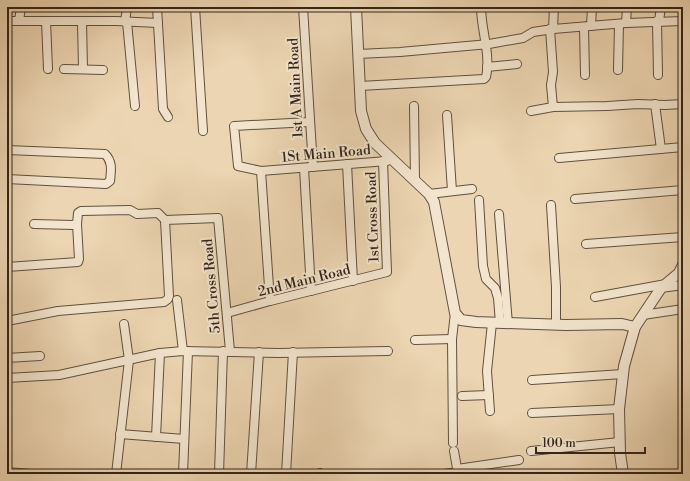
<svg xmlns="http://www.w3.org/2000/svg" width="690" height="481" font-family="'Libre Bodoni',serif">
  <rect width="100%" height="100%" fill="#ecd5b2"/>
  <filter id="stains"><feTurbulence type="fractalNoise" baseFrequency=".005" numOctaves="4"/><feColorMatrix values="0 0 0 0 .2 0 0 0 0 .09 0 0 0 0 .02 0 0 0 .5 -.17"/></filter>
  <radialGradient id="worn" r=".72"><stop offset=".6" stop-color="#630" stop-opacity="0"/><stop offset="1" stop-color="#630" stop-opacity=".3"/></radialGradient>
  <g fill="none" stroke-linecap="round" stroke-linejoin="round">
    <g stroke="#61503f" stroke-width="10">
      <g id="minor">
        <path d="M157,7L163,109L168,117"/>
        <path d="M195,7L203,131"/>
        <path d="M303,7L313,167"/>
        <path d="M7,21H116L158,23"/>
        <path d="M19,21L21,7"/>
        <path d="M46,21L48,69"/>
        <path d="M82,21L83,69"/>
        <path d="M657,21L658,75"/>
        <path d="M659,21L661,7"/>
        <path d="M125,22L127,7"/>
        <path d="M127,22L135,106"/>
        <path d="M626,23L627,7"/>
        <path d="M591,26L592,7"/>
        <path d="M584,27L585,75"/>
        <path d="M550,29L553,72L551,85L553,107L607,106L638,104L665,105L683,104"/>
        <path d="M553,29L554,7"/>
        <path d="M358,54L400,52L489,44L523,38L533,32L553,29L626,23L683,21"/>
        <path d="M487,67L517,64"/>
        <path d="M64,69L103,70"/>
        <path d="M618,70L619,24"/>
        <path d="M360,86L484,79L486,77C491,54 481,30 481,7"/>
        <path d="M655,104L661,149"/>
        <path d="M414,106L415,181"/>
        <path d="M531,111L553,107"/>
        <path d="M447,115L452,191"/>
        <path d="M310,122L234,126L238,166L261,171L387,161"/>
        <path d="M7,150L105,154C113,162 111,171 110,181L106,184L7,179"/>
        <path d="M559,158L683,147"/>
        <path d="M347,164L353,281"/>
        <path d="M304,168L311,291"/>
        <path d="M261,171L270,301"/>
        <path d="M429,194L472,189"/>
        <path d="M575,199L683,190"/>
        <path d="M479,200L483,266L486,279L495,288L498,298L500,323"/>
        <path d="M551,205L556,287V325"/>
        <path d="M499,214L508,324"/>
        <path d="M34,224L73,225L77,224L78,213L81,211L130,210L137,214L158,213L165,220L218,218L230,351"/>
        <path d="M586,244L683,237"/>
        <path d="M7,267L78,262L79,259L77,224"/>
        <path d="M661,288L683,285"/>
        <path d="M595,297L666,284"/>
        <path d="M177,300L183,351"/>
        <path d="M227,313L270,301L387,272L383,161"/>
        <path d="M643,315L683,309"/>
        <path d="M7,321L58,311L164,302L168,299L169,296L165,220"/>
        <path d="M415,340L452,339"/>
        <path d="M7,358L40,356"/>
        <path d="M7,378L59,375L160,353L183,351L278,353L388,351"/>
        <path d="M532,380L623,374"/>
        <path d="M462,396L489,395"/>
        <path d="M490,411L487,371L492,323"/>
        <path d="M532,413L619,409"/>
        <path d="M120,434L184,439"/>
        <path d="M156,437L160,353"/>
        <path d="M453,443L452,339L455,313"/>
        <path d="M454,451L458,474"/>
        <path d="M531,451L620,442"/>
        <path d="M457,469L519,460"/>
        <path d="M7,472L31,474"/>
        <path d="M116,474L129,360L124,324"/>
        <path d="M183,474L188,351"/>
        <path d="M219,474L223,351"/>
        <path d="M251,474L259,352"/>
        <path d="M286,474L293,352"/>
        <path d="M320,474V473"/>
        <path d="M444,474L458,472"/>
      </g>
    </g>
    <g stroke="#61503f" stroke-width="12">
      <g id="tertiary">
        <path d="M356,7L361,111L366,129L375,143L429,194L434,202L455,313L461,320L476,322L566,325L622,324L635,327"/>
        <path d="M623,474L620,453L619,409L624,366L635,327L661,288L679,273L683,265"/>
      </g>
    </g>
    <use href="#minor" stroke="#f3e4cd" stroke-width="8"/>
    <use href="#tertiary" stroke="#f3e4cd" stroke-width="10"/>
  </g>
  <g text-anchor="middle" stroke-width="4" stroke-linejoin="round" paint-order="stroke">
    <g font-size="14" fill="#332419" stroke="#f3e4cd">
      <text transform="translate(295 88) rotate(-93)" y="5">1st A Main Road</text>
      <text transform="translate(326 153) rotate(-5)" y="5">1St Main Road</text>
      <text transform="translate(372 217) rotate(-92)" y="5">1st Cross Road</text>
      <text transform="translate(304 280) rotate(-14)" y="5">2nd Main Road</text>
      <text transform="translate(211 286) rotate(-95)" y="5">5th Cross Road</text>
    </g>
  </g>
  <rect width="690" height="481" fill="none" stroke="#ecd5b2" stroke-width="24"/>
  <rect x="8" y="8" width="674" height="465" fill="none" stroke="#332419" stroke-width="2"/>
  <rect x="12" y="12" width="666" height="457" fill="none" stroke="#332419"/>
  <path d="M536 447v6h109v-6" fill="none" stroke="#332419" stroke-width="2"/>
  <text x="542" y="447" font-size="12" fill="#332419" stroke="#f3e4cd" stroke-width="3" paint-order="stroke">100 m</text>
  <rect width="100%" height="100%" filter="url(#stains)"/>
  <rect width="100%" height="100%" fill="url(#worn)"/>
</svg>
